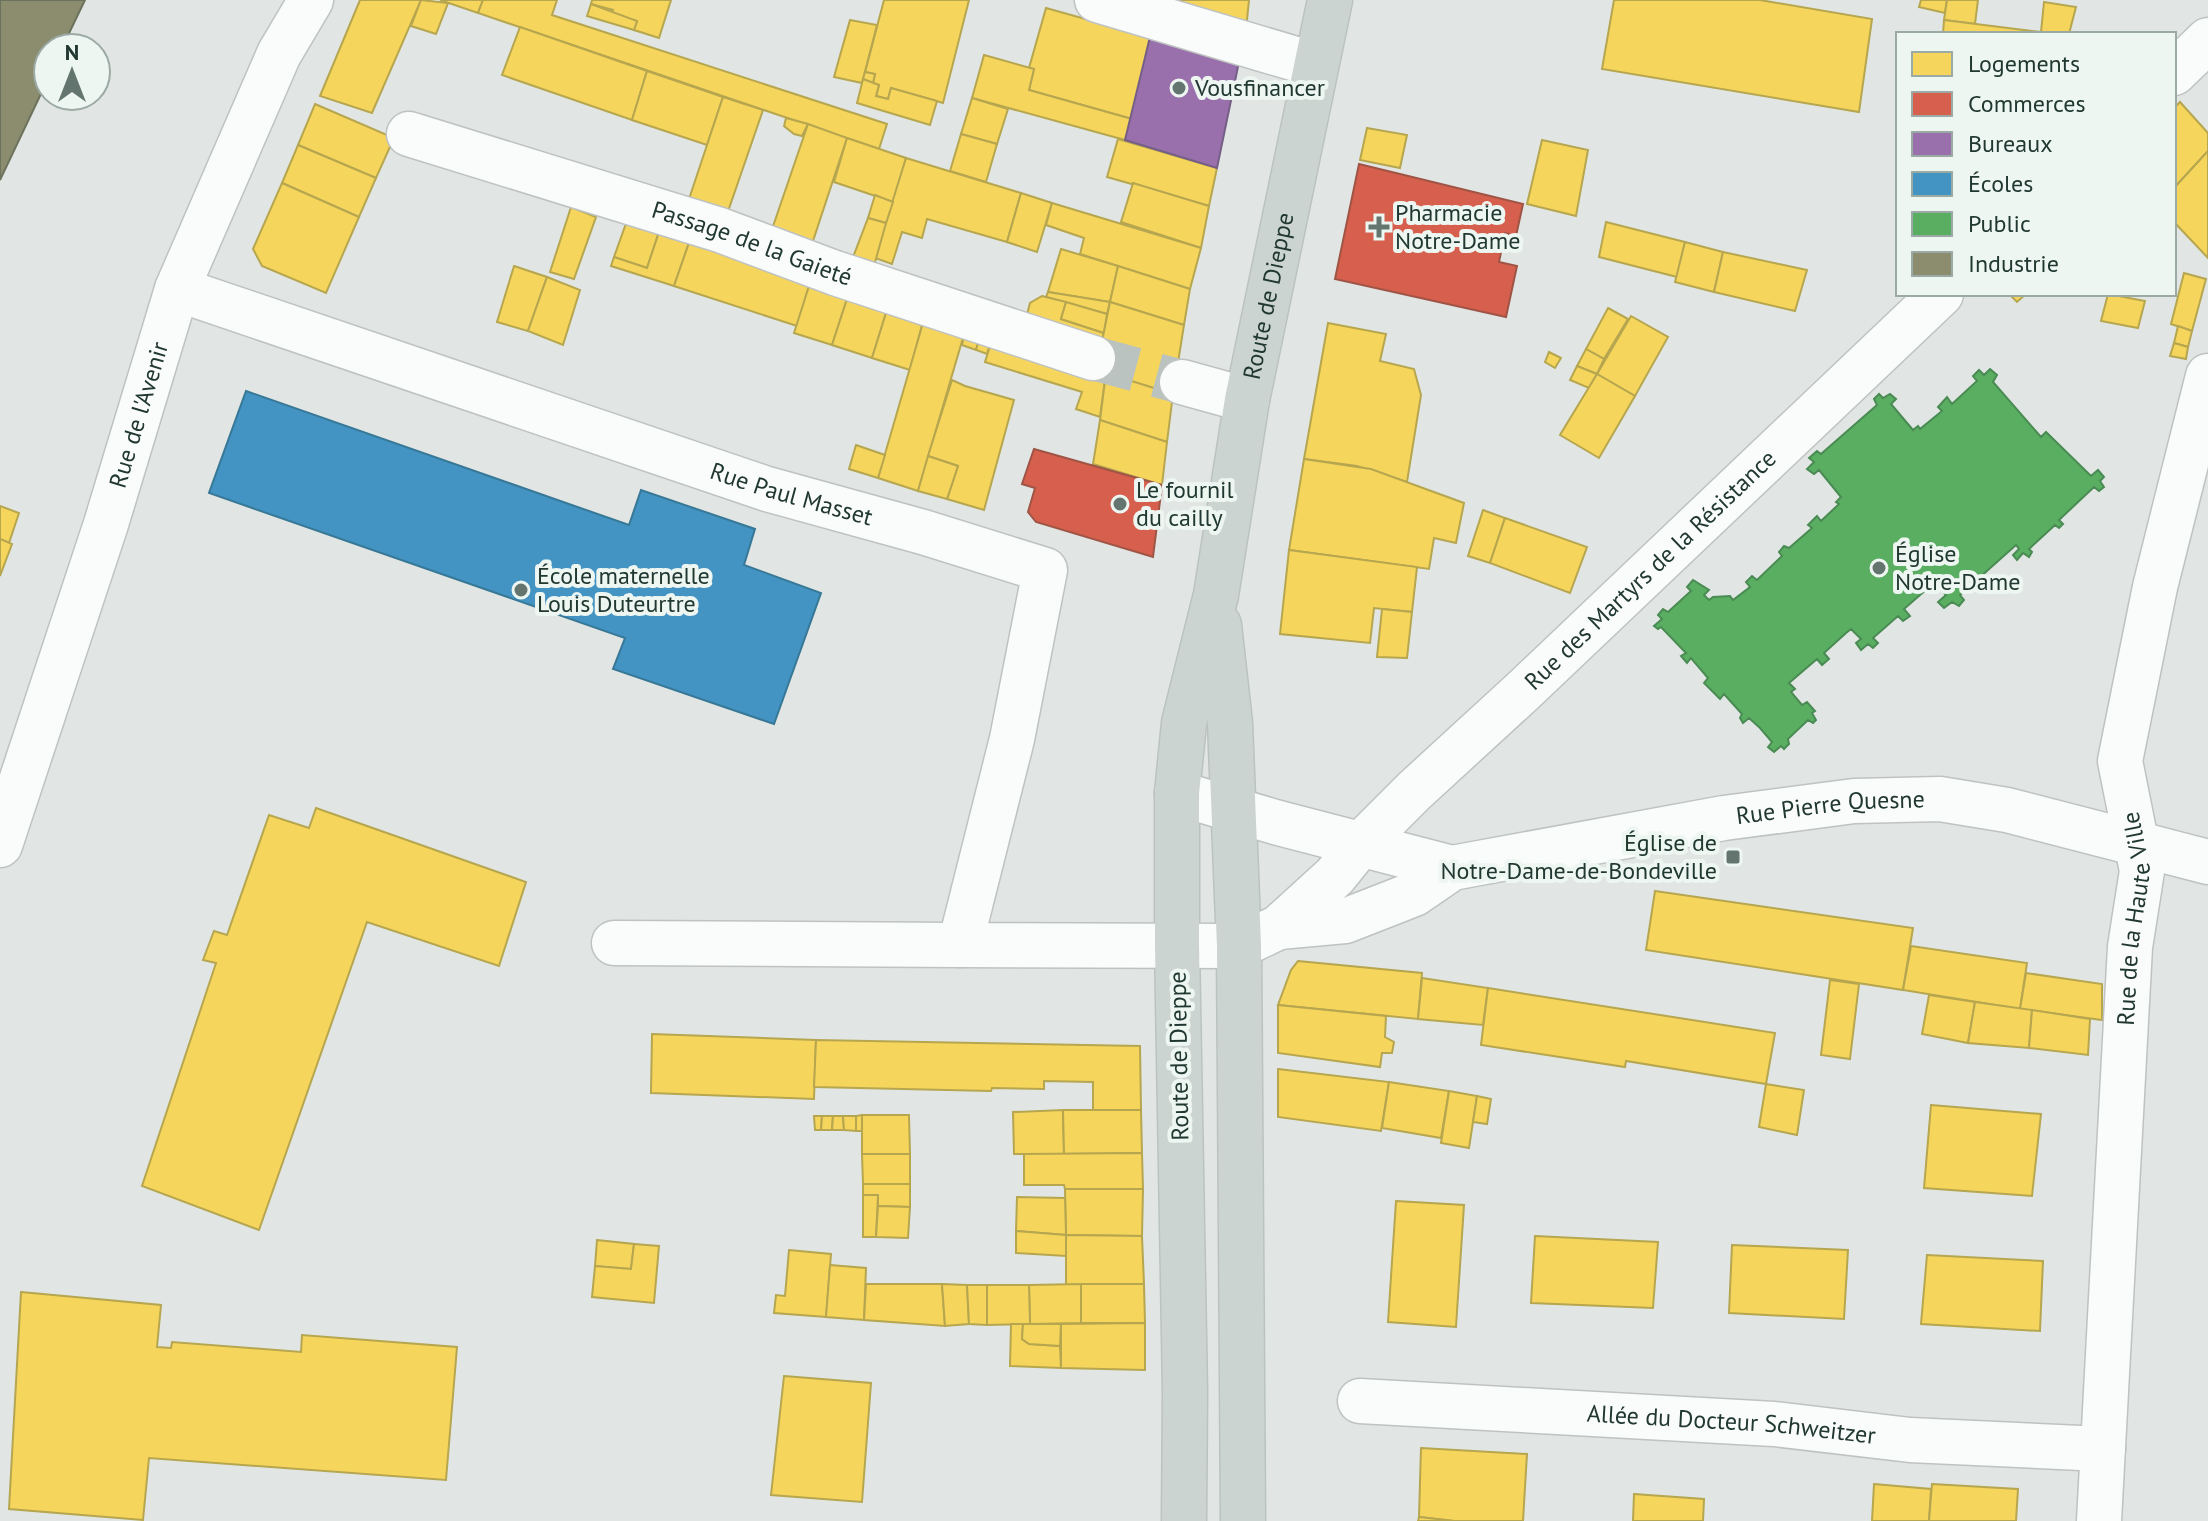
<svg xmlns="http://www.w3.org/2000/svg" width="2208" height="1521" font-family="'PT Sans',sans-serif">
  <rect width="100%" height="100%" fill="#e1e6e4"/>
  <g fill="#f6d55c" stroke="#b6a64f" stroke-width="2">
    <path d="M360,0H421L372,113L320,96Z"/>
    <path d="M421,0L448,3L436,34L411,26Z"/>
    <path d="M440,0H483L478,13Z"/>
    <path d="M483,0H557L552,15L887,124L879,149L478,13Z"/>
    <path d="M592,0H671L659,38L634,30L637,21L611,14L613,10L591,4Z"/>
    <path d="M884,0H969L943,103L891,88L888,99L876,96L879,85L873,83L875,74L865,72Z"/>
    <path d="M1173,0H1249L1246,30Z"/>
    <path d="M1614,0H1760L1872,19L1859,112L1602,69Z"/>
    <path d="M1921,0H1947L1945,13L1919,7Z"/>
    <path d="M1947,0H1978L1975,24L1944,20Z"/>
    <path d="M2044,2L2076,7L2069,34L2041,32Z"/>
    <path d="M591,4L637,21L634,30L587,16Z"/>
    <path d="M1046,8L1150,37L1132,119L1029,90L1034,69L1029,68Z"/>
    <path d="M850,20L877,25L862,83L834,77Z"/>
    <path d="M1944,20L2041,32V34H1943Z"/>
    <path d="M520,27L647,71L632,120L502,75Z"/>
    <path d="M984,55L1034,69L1029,90L1132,119L1125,140L972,98Z"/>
    <path d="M647,71L723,97L707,145L632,120Z"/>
    <path d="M865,72L875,74L873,83L863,79Z"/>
    <path d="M863,79L879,85L876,96L888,99L891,88L937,101L930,125L857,103Z"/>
    <path d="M723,97L763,110L724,223L685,211Z"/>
    <path d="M972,98L1008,109L997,144L961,134Z"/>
    <path d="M2180,102L2208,133V151L2174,188V108Z"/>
    <path d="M315,104L394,138L376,178L298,145Z"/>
    <path d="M786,118L808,124L802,136L794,134L784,126Z"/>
    <path d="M808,124L847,138L810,250L769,238Z"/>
    <path d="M1367,128L1407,135L1400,168L1360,160Z"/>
    <path d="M961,134L997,144L986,182L950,171Z"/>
    <path d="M847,138L906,158L893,202L834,182Z"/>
    <path d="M1118,139L1217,168L1209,206L1107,177Z"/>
    <path d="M1542,140L1588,150L1576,216L1527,204Z"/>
    <path d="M298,145L376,178L359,217L282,183Z"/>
    <path d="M2208,151V258L2174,222V188Z"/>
    <path d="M906,158L1021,193L1007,242L927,219L922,238L902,232L892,264L875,258Z"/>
    <path d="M282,183L359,217L326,293L262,266L253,249Z"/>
    <path d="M1133,183L1209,206L1201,248L1121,222Z"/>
    <path d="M1021,193L1052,203L1037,252L1007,242Z"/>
    <path d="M875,195L893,202L886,223L868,218Z"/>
    <path d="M1052,203L1201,248L1190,289L1080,254L1084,238L1046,225Z"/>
    <path d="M571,207L596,217L574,279L550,272Z"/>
    <path d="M629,215L661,226L647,268L614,257Z"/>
    <path d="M868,218L886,223L872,273L850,265Z"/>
    <path d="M1606,222L1685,242L1677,277L1599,257Z"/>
    <path d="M661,226L691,237L674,286L611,266L614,257L647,268Z"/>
    <path d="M691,237L809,286L797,326L674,286Z"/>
    <path d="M1685,242L1723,252L1714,292L1675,282Z"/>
    <path d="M1061,249L1118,266L1110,302L1048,292Z"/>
    <path d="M1723,252L1807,270L1795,311L1714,292Z"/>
    <path d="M514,266L547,277L528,331L497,322Z"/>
    <path d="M1118,266L1190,289L1184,325L1110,302Z"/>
    <path d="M2184,273L2206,279L2192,331L2171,324Z"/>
    <path d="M547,277L580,290L563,345L528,331Z"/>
    <path d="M809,286L847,299L832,345L794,333Z"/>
    <path d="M1048,292L1110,302L1107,314L1046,297Z"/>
    <path d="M2009,294H2026L2017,302Z"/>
    <path d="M2108,294L2145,301L2138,328L2101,321Z"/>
    <path d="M1042,296L1066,302L1061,319L1104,333L1100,350L1024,326L1030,303Z"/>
    <path d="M847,299L886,313L872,358L832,345Z"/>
    <path d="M1066,302L1107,314L1104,333L1061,319Z"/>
    <path d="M1110,302L1184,325L1173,394L1096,371Z"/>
    <path d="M1608,308L1628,319L1604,359L1586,349Z"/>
    <path d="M886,313L922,325L910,370L872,358Z"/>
    <path d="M925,316L965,331L918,491L878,478Z"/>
    <path d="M1631,316L1668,337L1635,396L1597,374Z"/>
    <path d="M1328,323L1386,334L1380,361L1414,369L1421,395L1407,482L1357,466L1304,459Z"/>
    <path d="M2178,326L2192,331L2188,347L2174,343Z"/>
    <path d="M965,331L980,336L976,350L962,345Z"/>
    <path d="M980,336L992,339L987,354L976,350Z"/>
    <path d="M992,339L1106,373L1100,417L1076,409L1082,392L985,362Z"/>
    <path d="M2174,343L2188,347L2186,359L2170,356Z"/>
    <path d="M1586,349L1604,359L1597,374L1577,366Z"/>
    <path d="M1549,352L1561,358L1555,368L1545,362Z"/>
    <path d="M1577,366L1597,374L1589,388L1570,380Z"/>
    <path d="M1106,373L1173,394L1167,442L1100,420Z"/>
    <path d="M1597,374L1635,396L1599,458L1560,435Z"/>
    <path d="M952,380L965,386L1014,400L984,510L947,499L958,466L928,456Z"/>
    <path d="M1100,420L1167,442L1162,485L1093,464Z"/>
    <path d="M856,445L885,455L878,478L849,469Z"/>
    <path d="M928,456L958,466L947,499L918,491Z"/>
    <path d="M1304,459L1371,469L1464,503L1456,543L1434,538L1429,569L1289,550Z"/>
    <path d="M0,506L19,513L9,543L0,539Z"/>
    <path d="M1483,510L1505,518L1490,563L1468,556Z"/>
    <path d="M1505,518L1587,547L1570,593L1490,563Z"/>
    <path d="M0,539L12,544L0,576Z"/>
    <path d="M1289,550L1417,567L1412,612L1374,608L1370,643L1280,634Z"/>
    <path d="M1382,609L1412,612L1407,658L1377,657Z"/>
    <path d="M316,808L526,882L499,966L367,922L259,1230L142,1186L216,963L203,960L214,931L227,935L269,815L309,828Z"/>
    <path d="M1655,891L1913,928L1903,990L1646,950Z"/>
    <path d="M1911,946L2027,963L2020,1009L1903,990Z"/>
    <path d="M1298,961L1422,973L1418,1019L1278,1005L1291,970Z"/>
    <path d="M2026,973L2102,984V1020L2020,1009Z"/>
    <path d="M1422,978L1488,988L1483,1025L1418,1019Z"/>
    <path d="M1830,980L1859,984L1850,1059L1821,1055Z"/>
    <path d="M1488,988L1775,1033L1766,1084L1626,1061L1625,1067L1481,1045Z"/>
    <path d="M1929,995L1975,1002L1968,1043L1922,1034Z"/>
    <path d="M1975,1002L2032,1010L2029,1048L1968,1043Z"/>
    <path d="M1278,1005L1386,1016L1385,1037L1394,1042L1392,1053H1382L1380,1067L1278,1053Z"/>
    <path d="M2032,1010L2090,1019L2088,1055L2029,1048Z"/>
    <path d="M652,1034L816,1040L814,1099L651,1093Z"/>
    <path d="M816,1040L1140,1046L1141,1110H1093V1082L1044,1081V1089L992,1088L991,1091L814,1087Z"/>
    <path d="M1278,1069L1389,1082L1381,1131L1278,1117Z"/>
    <path d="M1389,1082L1449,1091L1441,1138L1382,1128Z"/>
    <path d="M1766,1084L1804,1090L1797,1135L1759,1127Z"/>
    <path d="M1449,1091L1477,1096L1469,1148L1441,1143Z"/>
    <path d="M1477,1096L1491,1099L1487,1124L1473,1122Z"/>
    <path d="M1931,1105L2041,1114L2032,1196L1924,1188Z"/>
    <path d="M1063,1110L1064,1154H1014L1013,1112Z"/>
    <path d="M1063,1110H1141L1142,1153L1064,1154Z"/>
    <path d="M862,1115V1131H856V1116Z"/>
    <path d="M862,1115H909L910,1154H862Z"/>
    <path d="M814,1116H822L821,1130H815Z"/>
    <path d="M822,1116H833L832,1130H821Z"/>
    <path d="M833,1116H843L844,1130H832Z"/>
    <path d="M843,1116H856V1131L844,1130Z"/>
    <path d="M1142,1153L1143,1189H1065L1064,1185H1024V1154Z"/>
    <path d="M862,1154H910V1184H863Z"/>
    <path d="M863,1184H910V1207L878,1206V1195H863Z"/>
    <path d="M1065,1189H1143L1142,1236L1066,1235Z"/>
    <path d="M863,1195H878L876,1237H863Z"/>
    <path d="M1017,1197L1065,1198L1066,1235L1016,1231Z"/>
    <path d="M1396,1201L1464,1205L1456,1327L1388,1322Z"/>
    <path d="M878,1206L910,1207L908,1238L876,1237Z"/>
    <path d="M1016,1231L1066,1235V1256L1016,1253Z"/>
    <path d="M1066,1235L1142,1236L1144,1284L1066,1285Z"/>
    <path d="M1535,1236L1658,1242L1653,1308L1531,1303Z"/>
    <path d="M597,1240L634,1244L631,1269L595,1266Z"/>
    <path d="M634,1244L659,1246L654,1303L592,1297L595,1266L631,1269Z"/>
    <path d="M1732,1245L1848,1250L1844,1319L1729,1313Z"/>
    <path d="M789,1250L831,1254L826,1317L774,1313L776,1295L785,1296Z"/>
    <path d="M1927,1255L2043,1261L2040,1331L1921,1324Z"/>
    <path d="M830,1265L866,1268L864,1320L826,1317Z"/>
    <path d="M866,1284H942L945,1326L864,1320Z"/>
    <path d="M942,1284L967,1285L969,1324L945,1326Z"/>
    <path d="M1081,1284H1144L1145,1323H1081Z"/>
    <path d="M1081,1284V1323L1030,1324L1029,1285Z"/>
    <path d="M967,1285H987V1325L969,1324Z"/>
    <path d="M987,1285H1029L1030,1324L987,1325Z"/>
    <path d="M21,1292L161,1305L157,1347L171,1348L172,1342L301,1352L302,1335L457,1347L446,1480L149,1458L143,1520L9,1509Z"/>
    <path d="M1145,1323V1370L1061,1368V1324Z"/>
    <path d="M1011,1324H1023L1022,1339L1029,1344L1060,1346L1061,1368L1010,1366Z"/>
    <path d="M1023,1324H1061L1060,1346L1029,1344L1022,1339Z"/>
    <path d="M784,1376L871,1383L862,1502L771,1495Z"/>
    <path d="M1421,1448L1527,1454L1523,1521H1454L1419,1517Z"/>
    <path d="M1874,1484L1931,1489L1929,1521H1872Z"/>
    <path d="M1932,1484L2018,1489L2016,1521H1929Z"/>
    <path d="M1634,1494L1704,1499L1703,1521H1633Z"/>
    <path d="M1419,1517L1454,1521H1418Z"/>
  </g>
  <g fill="#d6604d" stroke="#9f5445" stroke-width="2">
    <path d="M1359,164L1523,204L1516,236L1505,233L1499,262L1517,266L1506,317L1335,279Z"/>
    <path d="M1034,449L1162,485L1153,557L1036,522L1028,512L1035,488L1022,484Z"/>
  </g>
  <path fill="#9970ab" stroke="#755f86" stroke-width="2" d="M1150,37L1240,57L1217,168L1125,140Z"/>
  <path fill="#4393c3" stroke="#387897" stroke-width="2" d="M246,391L629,525L641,490L755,529L744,565L821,593L774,724L613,669L625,638L209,493Z"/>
  <path fill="#5aae61" stroke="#498b53" stroke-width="2" d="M1990,369L1997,375L1993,382L2041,437L2046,432L2091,476L2098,470L2104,477L2100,481L2104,487L2099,491L2094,487L2059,520L2063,524L2059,528L2055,525L2029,549L2032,552L2029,557L2023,553L2017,560L2013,555L2019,549L2016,545L1960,595L1964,600L1959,606L1952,602L1944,608L1938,602L1946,595L1935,582L1904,609L1910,616L1903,621L1898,616L1873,638L1878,643L1873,648L1868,644L1861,650L1856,643L1861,639L1851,629L1846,633L1824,653L1829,659L1822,665L1817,659L1789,683L1795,689L1791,692L1802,705L1807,702L1815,711L1812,713L1816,720L1813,723L1808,720L1788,739L1789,744L1784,749L1781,746L1774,752L1768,747L1772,742L1760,728L1749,718L1743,723L1740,718L1742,714L1724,694L1720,699L1704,683L1708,678L1691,658L1687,663L1681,656L1686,653L1661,627L1658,629L1654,626L1662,619L1658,615L1663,609L1668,612L1691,591L1687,587L1693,580L1709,590L1704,595L1709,600L1713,597L1730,596L1733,600L1750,587L1746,582L1752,576L1757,580L1782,556L1779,552L1784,546L1789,548L1812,528L1808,525L1817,516L1821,521L1839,504L1836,502L1841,497L1819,470L1814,474L1807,469L1814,462L1809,458L1817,451L1821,454L1877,405L1874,399L1879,394L1883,398L1890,394L1896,399L1891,404L1913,430L1918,426L1920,429L1942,411L1938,407L1947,397L1952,404L1977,381L1973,376L1979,370L1984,375Z"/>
  <path fill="#8c8c6e" stroke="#6c735c" stroke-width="2" d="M0,0H85L62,48H48V79L0,180Z"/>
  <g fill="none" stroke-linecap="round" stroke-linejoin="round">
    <path stroke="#bac3c0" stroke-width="44" stroke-dasharray="44 22" stroke-linecap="butt" d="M1093,358L1182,382"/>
    <g stroke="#bec3c1" stroke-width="47">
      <g id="minor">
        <path d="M1097,0L1316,65"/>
        <path d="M2174,73L2208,40"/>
        <path id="s1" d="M409,134L720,230L835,273L1093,358"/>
        <path id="s2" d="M177,289L767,489L923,532L1045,570L1012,739L960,945L1239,946L1279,927L1335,876L1360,845L1414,791L1523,691L1941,294"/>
        <path d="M1182,382L1247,400"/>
        <path d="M1177,793L1275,822L1452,868"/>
        <path id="s3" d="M0,845L106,524L177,289L279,54L311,0"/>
        <path id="s4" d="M1279,927L1345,921L1414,894L1452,868L1724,818L1854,801L1940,799L2007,810L2208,862"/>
        <path d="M614,943L960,945"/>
        <path id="s5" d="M1360,1401L1774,1424L1910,1440L2103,1449"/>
        <path id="s6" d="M2099,1521L2130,947L2142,871L2120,761L2155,587L2208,376"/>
      </g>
    </g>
    <g stroke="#bbc3c1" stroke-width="47">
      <g id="major">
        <path d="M1219,625L1230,723L1239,946L1243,1521"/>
        <path id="s7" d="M1184,1521L1185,1391L1177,946V793L1184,723L1216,595L1247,400L1330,0"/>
      </g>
    </g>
    <use href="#minor" stroke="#fafbfb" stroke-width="44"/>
    <use href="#major" stroke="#ccd4d1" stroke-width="44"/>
  </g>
  <g fill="#647570" stroke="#eef6f2" stroke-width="3">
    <circle cx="1179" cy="88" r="8"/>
    <path d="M1375 215h8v8h8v8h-8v8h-8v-8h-8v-8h8z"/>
    <circle cx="1120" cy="504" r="8"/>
    <circle cx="1879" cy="568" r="8"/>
    <circle cx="521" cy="590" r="8"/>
    <rect x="1725" y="849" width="16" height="16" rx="4"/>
  </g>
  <g text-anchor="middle" stroke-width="8" stroke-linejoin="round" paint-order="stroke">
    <g font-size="24" fill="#203831" stroke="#eef6f2" text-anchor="start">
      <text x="1195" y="96">Vousfinancer</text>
      <text x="1395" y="221">Pharmacie<tspan x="1395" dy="28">Notre-Dame</tspan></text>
      <text x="1136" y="498">Le fournil<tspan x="1136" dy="28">du cailly</tspan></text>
      <text x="1895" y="562">Église<tspan x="1895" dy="28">Notre-Dame</tspan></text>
      <text x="537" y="584">École maternelle<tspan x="537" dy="28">Louis Duteurtre</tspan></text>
      <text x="1717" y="851" text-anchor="end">Église de<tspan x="1717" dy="28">Notre-Dame-de-Bondeville</tspan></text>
    </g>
    <g font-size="24" fill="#203831" stroke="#eef6f2">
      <text dy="8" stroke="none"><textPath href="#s1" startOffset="360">Passage de la Gaieté</textPath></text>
      <text dy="8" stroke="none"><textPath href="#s7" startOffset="1234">Route de Dieppe</textPath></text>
      <text dy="8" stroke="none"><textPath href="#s3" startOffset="452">Rue de l'Avenir</textPath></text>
      <text dy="8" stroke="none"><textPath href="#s2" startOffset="648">Rue Paul Masset</textPath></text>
      <text dy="8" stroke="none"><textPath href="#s2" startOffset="2136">Rue des Martyrs de la Résistance</textPath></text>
      <text dy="8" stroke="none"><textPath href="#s4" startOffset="570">Rue Pierre Quesne</textPath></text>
      <text dy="8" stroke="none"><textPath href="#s6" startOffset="604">Rue de la Haute Ville</textPath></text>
      <text transform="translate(1179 1056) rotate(-91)" y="8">Route de Dieppe</text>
      <text dy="8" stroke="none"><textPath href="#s5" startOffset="372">Allée du Docteur Schweitzer</textPath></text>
    </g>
  </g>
  <rect x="1896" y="32" width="280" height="264" fill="#eef6f2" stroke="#9caaa5" stroke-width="2"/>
  <rect x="1912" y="52" width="40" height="24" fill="#f6d55c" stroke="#9caaa5" stroke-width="2"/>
  <text x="1968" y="72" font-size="24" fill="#203831">Logements</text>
  <rect x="1912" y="92" width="40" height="24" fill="#d6604d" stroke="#9caaa5" stroke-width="2"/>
  <text x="1968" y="112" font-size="24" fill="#203831">Commerces</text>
  <rect x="1912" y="132" width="40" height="24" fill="#9970ab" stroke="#9caaa5" stroke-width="2"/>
  <text x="1968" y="152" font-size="24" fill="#203831">Bureaux</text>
  <rect x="1912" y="172" width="40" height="24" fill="#4393c3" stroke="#9caaa5" stroke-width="2"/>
  <text x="1968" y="192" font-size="24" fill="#203831">Écoles</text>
  <rect x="1912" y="212" width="40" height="24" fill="#5aae61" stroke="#9caaa5" stroke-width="2"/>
  <text x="1968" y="232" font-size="24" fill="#203831">Public</text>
  <rect x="1912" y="252" width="40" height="24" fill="#8c8c6e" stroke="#9caaa5" stroke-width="2"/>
  <text x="1968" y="272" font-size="24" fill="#203831">Industrie</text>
  <g transform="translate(72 72)"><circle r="38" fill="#eef6f2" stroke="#9caaa5" stroke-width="2"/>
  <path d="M0-6L14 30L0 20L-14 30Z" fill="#647570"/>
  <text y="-12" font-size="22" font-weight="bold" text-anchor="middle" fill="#203831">N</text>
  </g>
</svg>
